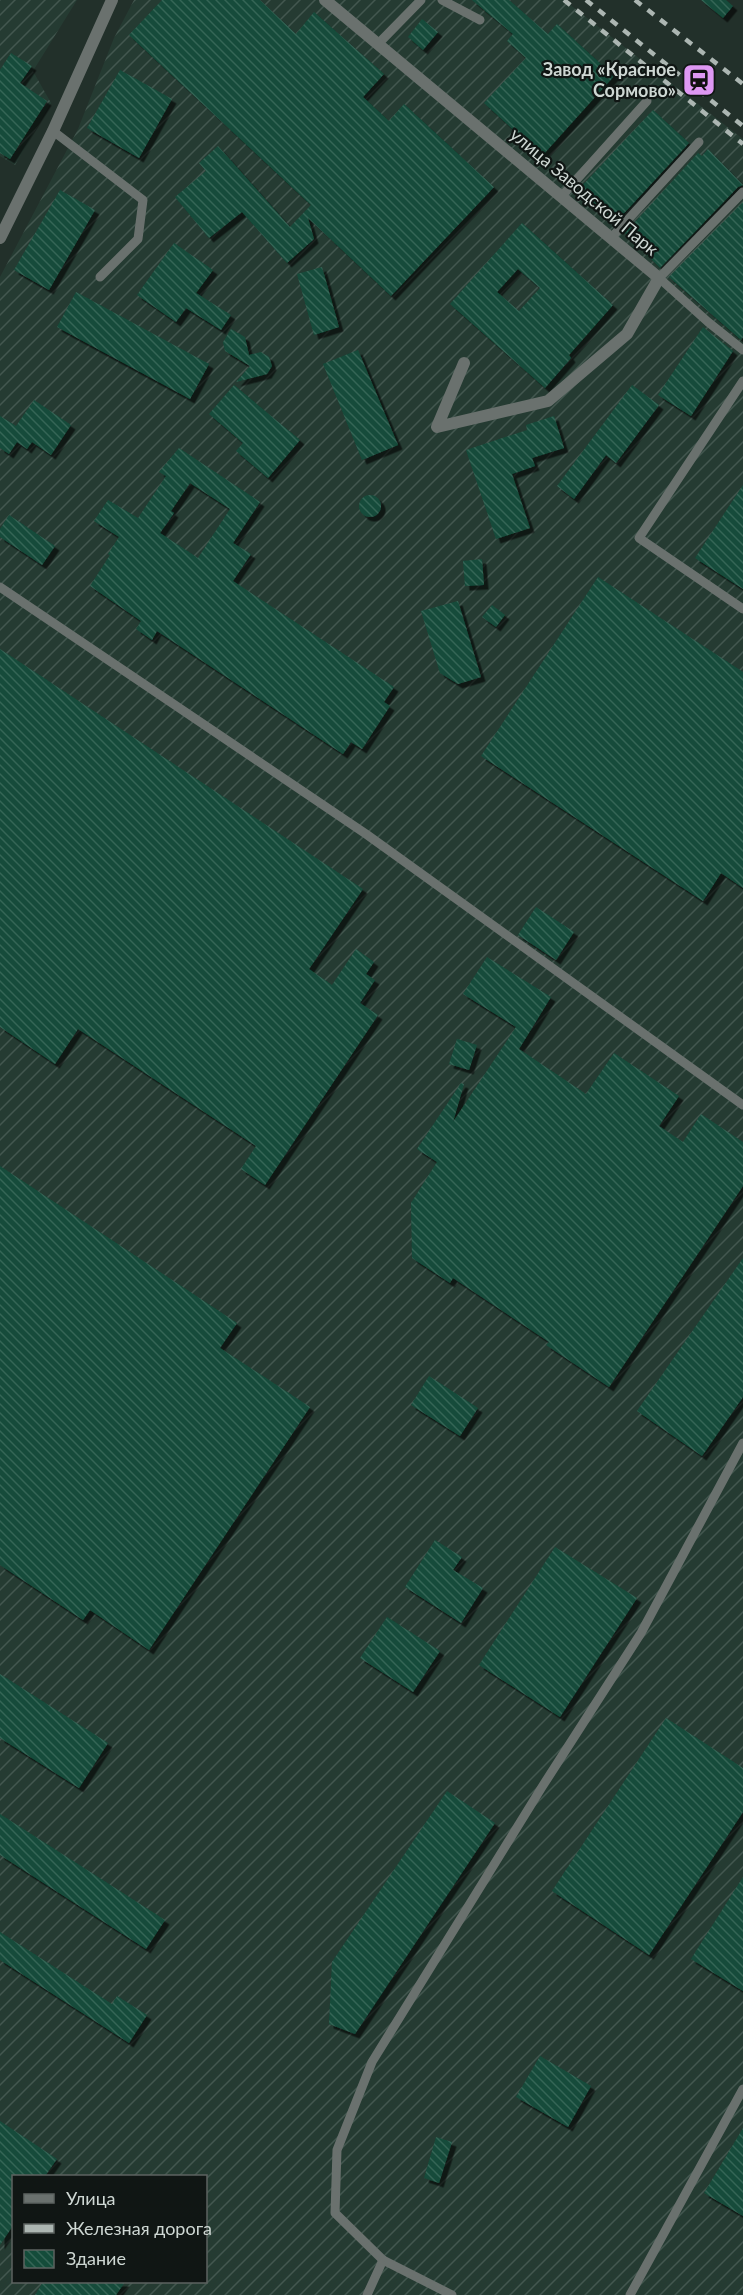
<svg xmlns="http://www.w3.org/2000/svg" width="743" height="2295" font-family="Lato,sans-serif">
  <defs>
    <pattern id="industrial-furrows" width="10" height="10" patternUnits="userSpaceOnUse" patternTransform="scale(1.5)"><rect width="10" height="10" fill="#253b32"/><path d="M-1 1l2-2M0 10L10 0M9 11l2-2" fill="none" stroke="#43574f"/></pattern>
    <pattern id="building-back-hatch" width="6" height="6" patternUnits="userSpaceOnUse" patternTransform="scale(1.5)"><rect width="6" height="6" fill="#144c3a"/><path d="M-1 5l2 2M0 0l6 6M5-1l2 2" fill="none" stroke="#356556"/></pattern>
    <filter id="shadow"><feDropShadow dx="4.5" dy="4.5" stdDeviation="0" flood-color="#0009"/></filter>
  </defs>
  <rect width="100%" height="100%" fill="#22302a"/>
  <g fill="url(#industrial-furrows)" fill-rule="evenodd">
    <path d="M0,0H77L33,71L51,103L15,165L0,156Z"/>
    <path d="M134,0H564L743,139V2295H0V277L78,129L114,38ZM14,2176H206V2282H14Z"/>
  </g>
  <g fill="url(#building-back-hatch)" fill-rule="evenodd" filter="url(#shadow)">
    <path d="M162,0H260L296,34L314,12L384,74L363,97L389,121L404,104L494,187L391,296L308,218L314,239L287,263L242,212L209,238L175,197L206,171L199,163L218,146L290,227L311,205L129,35Z"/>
    <path d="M472,0H509L548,34L557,24L614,76L542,156L484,103L526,58L507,41L513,34Z"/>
    <path d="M701,0H726L733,6L723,18Z"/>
    <path d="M422,19L438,32L423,50L408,37Z"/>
    <path d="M11,53L32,66L20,83L47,101L10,159L0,153V70Z"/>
    <path d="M120,70L172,99L139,158L87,128Z"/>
    <path d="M653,110L689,143L615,223L579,189Z"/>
    <path d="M708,149L743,185L738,187L660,268L625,233L698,153L702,156Z"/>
    <path d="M60,190L95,210L49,290L14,270Z"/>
    <path d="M743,202V337L741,340L669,277Z"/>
    <path d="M522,223L613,305L569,355L571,358L545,388L450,304ZM518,269L540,288L519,311L497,292Z"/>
    <path d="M174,243L213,270L196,293L231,315L221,330L186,308L176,322L137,295Z"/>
    <path d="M322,267L339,327L314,335L297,274Z"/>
    <path d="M76,292L209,364L190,399L57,327Z"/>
    <path d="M703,327L733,351L691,416L658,395Z"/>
    <path d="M231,329L245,337L249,355L261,352L269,357L272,366L267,374L236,382L250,366L225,351L223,342Z"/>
    <path d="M358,350L398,445L362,460L323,364Z"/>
    <path d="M234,385L300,440L268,478L236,451L243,443L209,414Z"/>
    <path d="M632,385L659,405L616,463L606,455L574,499L557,486Z"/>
    <path d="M34,400L71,425L51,455L32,442L27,449L17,442L9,454L0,448V416L16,426Z"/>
    <path d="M554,416L564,448L532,458L535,466L512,474L530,528L496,539L466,450L527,430L526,425Z"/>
    <path d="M179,448L260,502L233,543L251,554L233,581L394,687L384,702L390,706L362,749L351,742L343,754L157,631L152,640L136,629L141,621L90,586L110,555L108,554L119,537L94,521L108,500L138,518L166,476L159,472ZM190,483L230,509L198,558L160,533L174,513L171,511Z"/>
    <path d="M743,485V589L695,558Z"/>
    <circle cx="370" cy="506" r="11"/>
    <path d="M9,515L55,546L42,565L0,537V529Z"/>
    <path d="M482,559L484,585L465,586L463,561Z"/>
    <path d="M598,577L743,672V888L721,873L703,901L481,756Z"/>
    <path d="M458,601L481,677L458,684L440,673L421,611Z"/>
    <path d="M492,605L505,615L496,627L482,617Z"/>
    <path d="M0,649L363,889L309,969L332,985L356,949L374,962L366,974L375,980L360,1003L378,1015L265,1185L241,1169L256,1146L78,1029L55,1064L0,1027Z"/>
    <path d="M536,907L574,932L556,960L518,935Z"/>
    <path d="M487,957L551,997L519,1049L586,1094L614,1053L679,1096L659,1126L683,1142L701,1114L743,1142V1186L609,1387L546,1345L549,1342L453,1278L450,1283L412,1258L411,1203L437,1162L417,1149L461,1083L464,1084L453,1122L516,1027L463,994Z"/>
    <path d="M457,1039L477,1045L469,1070L449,1064Z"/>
    <path d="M0,1166L237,1323L220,1348L310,1407L149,1650L90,1610L83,1620L0,1565Z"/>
    <path d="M743,1258V1397L702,1456L637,1411Z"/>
    <path d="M429,1376L478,1408L460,1436L411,1405Z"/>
    <path d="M435,1540L462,1557L453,1570L483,1588L461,1623L405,1587Z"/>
    <path d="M555,1547L637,1598L560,1717L479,1665Z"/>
    <path d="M387,1617L440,1651L413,1692L360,1658Z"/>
    <path d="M0,1674L108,1743L79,1788L0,1738Z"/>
    <path d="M666,1718L743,1768V1812L649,1955L552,1891Z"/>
    <path d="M447,1791L495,1823L355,2034L329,2024L332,1962Z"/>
    <path d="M0,1814L165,1920L146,1949L0,1855Z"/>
    <path d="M743,1877V1991L691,1959Z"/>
    <path d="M0,1932L112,2004L117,1996L147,2015L129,2043L0,1960Z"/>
    <path d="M540,2056L591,2086L568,2127L516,2097Z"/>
    <path d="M0,2121L57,2159L45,2176H14V2224L0,2245Z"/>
    <path d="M743,2128V2216L704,2193Z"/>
    <path d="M436,2137L452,2142L439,2183L424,2178Z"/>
    <path d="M43,2282H125L116,2295H35Z"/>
  </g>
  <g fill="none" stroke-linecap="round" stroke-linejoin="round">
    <g stroke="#6a716e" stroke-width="9">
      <path d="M442,0L480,20"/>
      <path d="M378,44L421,0"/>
      <path d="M53,131L143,200L138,239L100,277"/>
      <path d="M743,192L659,278L708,322L743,350"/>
      <path d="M561,197L647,101"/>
      <path d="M611,238L699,142"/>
      <path d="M743,381L639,538L743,609"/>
      <path d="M0,587L366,834L743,1105"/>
      <path d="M383,2260L335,2213L337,2150L372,2062L542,1787L641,1633L743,1443"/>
      <path d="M367,2295L383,2260L452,2295"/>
      <path d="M630,2295L743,2089"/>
    </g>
    <path stroke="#6a716e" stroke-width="12" d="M325,0L659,278L627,334L548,401L437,427L464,363"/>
    <path stroke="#6a716e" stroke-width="12" d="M0,238L53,131L112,0"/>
    <g stroke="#acb6b2" stroke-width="4.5" stroke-dasharray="8 8" stroke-linecap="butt">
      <path d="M564,0L743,144"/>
      <path d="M586,0L743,126"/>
      <path d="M635,0L743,84"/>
    </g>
  </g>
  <defs>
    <g id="station-square" transform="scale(1.725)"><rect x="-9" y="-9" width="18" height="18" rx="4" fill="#de98f3" stroke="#101614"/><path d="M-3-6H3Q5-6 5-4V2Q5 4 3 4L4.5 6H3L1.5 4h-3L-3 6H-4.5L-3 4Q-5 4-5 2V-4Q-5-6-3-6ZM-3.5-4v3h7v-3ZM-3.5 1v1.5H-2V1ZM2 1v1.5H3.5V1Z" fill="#111"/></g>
  </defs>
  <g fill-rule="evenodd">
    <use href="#station-square" x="699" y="80"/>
  </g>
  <g text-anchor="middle" stroke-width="4.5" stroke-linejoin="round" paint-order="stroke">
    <g font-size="18" font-weight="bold" fill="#ced7d3" stroke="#101614" text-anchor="end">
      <text x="676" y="76">Завод «Красное<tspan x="676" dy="21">Сормово»</tspan></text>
    </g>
    <g font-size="18" fill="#ced7d3" stroke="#101614">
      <text transform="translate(584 192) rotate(40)" y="6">улица Заводской Парк</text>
    </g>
  </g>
  <rect x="12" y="2175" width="195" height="108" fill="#101614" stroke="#5c6360" stroke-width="1.5"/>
  <rect x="24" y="2194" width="30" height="9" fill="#6a716e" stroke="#5c6360" stroke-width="1.5"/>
  <text x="66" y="2205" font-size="18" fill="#ced7d3">Улица</text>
  <rect x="24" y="2224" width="30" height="9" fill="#acb6b2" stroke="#5c6360" stroke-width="1.5"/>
  <text x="66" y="2235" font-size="18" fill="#ced7d3">Железная дорога</text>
  <rect x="24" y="2250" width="30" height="18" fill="url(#building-back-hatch)" stroke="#5c6360" stroke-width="1.5"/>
  <text x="66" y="2265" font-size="18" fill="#ced7d3">Здание</text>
</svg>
